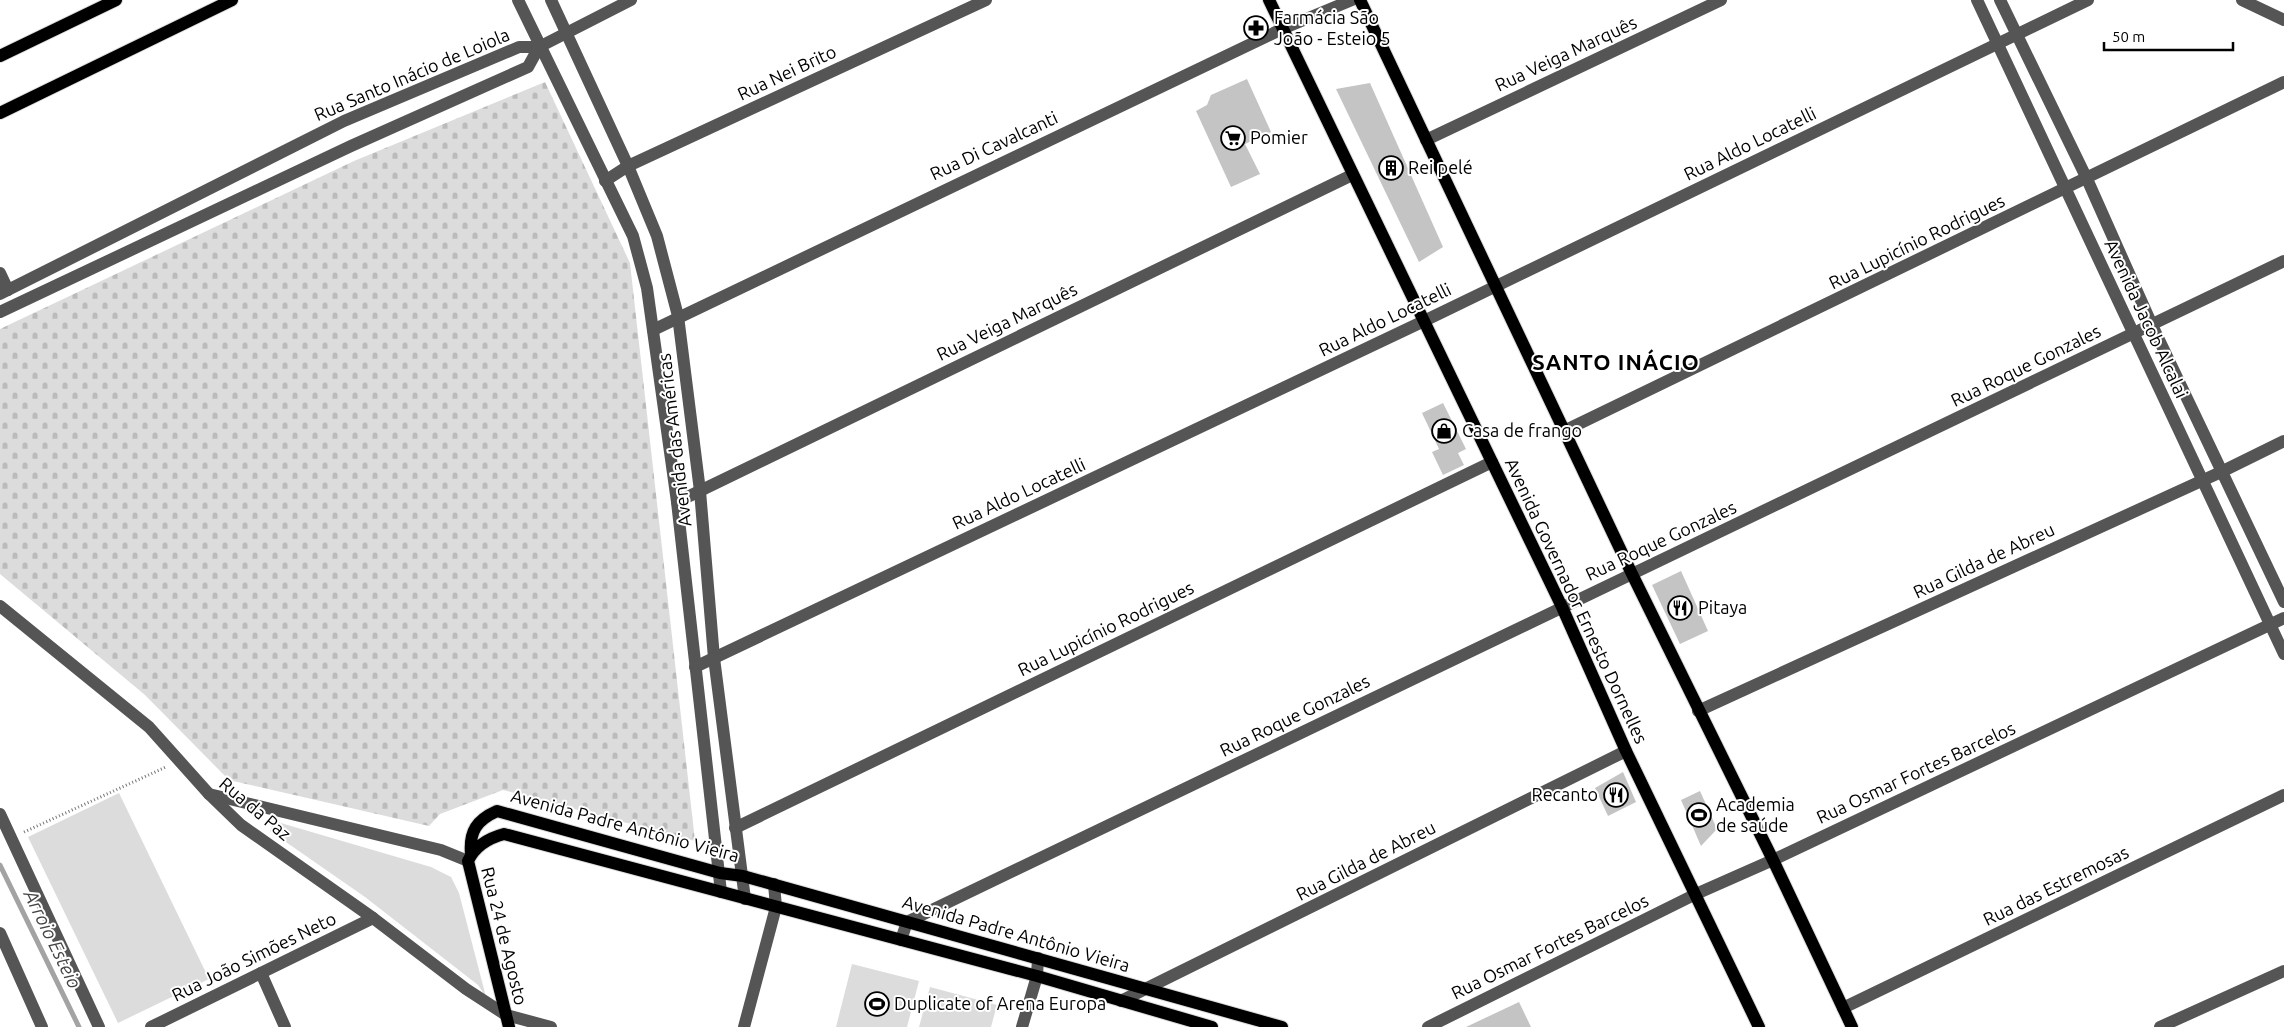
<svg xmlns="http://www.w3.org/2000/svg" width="2284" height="1027" font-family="Ubuntu,sans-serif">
  <defs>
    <pattern id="cemetery-stones" width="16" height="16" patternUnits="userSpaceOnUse" patternTransform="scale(1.25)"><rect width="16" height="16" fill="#dcdcdc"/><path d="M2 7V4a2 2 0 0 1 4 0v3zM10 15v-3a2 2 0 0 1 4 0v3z" fill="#bbb"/></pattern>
  </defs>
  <rect width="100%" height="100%" fill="#fff"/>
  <g fill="#dcdcdc">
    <path d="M119,793L209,979L118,1023L28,837Z"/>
    <path d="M274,821L431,867L451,877L459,893L486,997L478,985L365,897L270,831Z"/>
    <path d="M852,964L919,981L907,1027H836Z"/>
    <path d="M930,987L997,1005L991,1027H919Z"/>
  </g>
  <path fill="url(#cemetery-stones)" d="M545,82L630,263L695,841L503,790L440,814L429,826L229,780L145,695L0,574V329L354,161Z"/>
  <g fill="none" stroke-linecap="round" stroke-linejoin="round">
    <path stroke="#a3a3a3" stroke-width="5" d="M0,865L79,1027"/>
  </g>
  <g fill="#c4c4c4">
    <path d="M1247,79L1271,132L1245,144L1260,174L1231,187L1196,111L1207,105L1211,95Z"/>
    <path d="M1370,83L1443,247L1419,262L1336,89Z"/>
    <path d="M1443,403L1466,449L1458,453L1464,465L1443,475L1432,452L1439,449L1422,413Z"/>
    <path d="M1681,571L1708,631L1680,644L1652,585Z"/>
    <path d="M1623,772L1636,802L1608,816L1595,788Z"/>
    <path d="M1700,791L1717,829L1701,846L1681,800Z"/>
    <path d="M1519,1002L1531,1027H1466Z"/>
  </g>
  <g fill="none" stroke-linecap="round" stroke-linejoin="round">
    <g stroke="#dbdbdb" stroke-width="14">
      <g id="major">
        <path d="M1269,0L1562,607L1626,751L1759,1027"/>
        <path d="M1360,0L1632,574L1773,860L1852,1027"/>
        <path d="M0,56L116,0"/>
        <path d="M0,113L232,0"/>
        <path d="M471,854C469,831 477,820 497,811L720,873L743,876L1282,1027"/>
        <path d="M509,1027L468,861C475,846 489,838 504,834L1037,976L1212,1027"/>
      </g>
    </g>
    <path stroke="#777" stroke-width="3" stroke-dasharray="1 2.5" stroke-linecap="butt" d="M24,832L166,767"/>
    <g stroke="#555" stroke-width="12">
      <path d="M518,0L633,236L647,288L677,502L721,892"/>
      <path d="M551,0L628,166L657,236L678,316L700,491L714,658L745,899"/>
      <path d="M1977,0L2284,654"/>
      <path d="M2000,0L2087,179L2152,325L2284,602"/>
      <path d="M2242,0L2284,20"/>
      <path d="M1426,140L1721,0"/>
      <path d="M605,181L628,166L986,0"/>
      <path d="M0,273L8,290"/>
      <path d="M0,294L344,121L519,47H539L631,0"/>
      <path d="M0,312L351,146L528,67L539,47"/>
      <path d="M653,330L1282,29L1352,0"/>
      <path d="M1564,431L2284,82"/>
      <path d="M677,502L1352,175"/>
      <path d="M0,606L149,727L209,794L241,825L373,918L466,989L506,1015L551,1027"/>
      <path d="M695,667L1424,321L2088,0"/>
      <path d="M1698,711L2221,472L2284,441"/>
      <path d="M209,794L441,850L468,861"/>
      <path d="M0,814L99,1027"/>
      <path d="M735,828L1492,462"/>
      <path d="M0,933L42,1027"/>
      <path d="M901,940L907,922L2284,261"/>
      <path d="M261,973L285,1027"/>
      <path d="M1121,1001L1626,751"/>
      <path d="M1843,1008L2284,795"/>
      <path d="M151,1027L373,918"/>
      <path d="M744,1027L776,907L774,884"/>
      <path d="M1022,1027L1037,976L1038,958"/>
      <path d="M1428,1027L1696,894L1773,860L2284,618"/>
      <path d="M2160,1027L2284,971"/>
    </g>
    <use href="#major" stroke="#000" stroke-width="12"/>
  </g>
  <defs>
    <g id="pharmacy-ring" transform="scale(1.25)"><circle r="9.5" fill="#fff" stroke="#000" stroke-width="1.5"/><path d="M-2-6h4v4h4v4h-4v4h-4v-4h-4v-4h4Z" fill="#000"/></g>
    <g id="supermarket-ring" transform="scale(1.25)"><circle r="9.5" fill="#fff" stroke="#000" stroke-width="1.5"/><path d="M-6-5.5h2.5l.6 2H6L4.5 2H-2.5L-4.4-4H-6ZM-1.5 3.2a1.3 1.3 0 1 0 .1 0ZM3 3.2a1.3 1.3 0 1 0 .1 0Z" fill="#000"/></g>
    <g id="building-ring" transform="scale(1.25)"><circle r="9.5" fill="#fff" stroke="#000" stroke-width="1.5"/><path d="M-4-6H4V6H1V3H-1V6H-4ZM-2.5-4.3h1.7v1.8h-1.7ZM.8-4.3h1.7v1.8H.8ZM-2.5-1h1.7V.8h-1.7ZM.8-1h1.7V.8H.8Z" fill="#000"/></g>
    <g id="shop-ring" transform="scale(1.25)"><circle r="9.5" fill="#fff" stroke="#000" stroke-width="1.5"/><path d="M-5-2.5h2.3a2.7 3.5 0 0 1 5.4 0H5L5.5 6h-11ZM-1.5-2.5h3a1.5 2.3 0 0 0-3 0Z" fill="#000"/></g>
    <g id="restaurant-ring" transform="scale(1.25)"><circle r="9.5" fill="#fff" stroke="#000" stroke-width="1.5"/><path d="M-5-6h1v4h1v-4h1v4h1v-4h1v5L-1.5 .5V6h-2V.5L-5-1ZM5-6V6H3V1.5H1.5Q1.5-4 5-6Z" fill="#000"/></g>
    <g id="stadium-ring" transform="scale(1.25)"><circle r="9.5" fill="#fff" stroke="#000" stroke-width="1.5"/><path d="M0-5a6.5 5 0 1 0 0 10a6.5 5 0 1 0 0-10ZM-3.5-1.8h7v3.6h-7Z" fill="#000"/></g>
  </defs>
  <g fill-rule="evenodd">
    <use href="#pharmacy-ring" x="1256" y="28"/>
    <use href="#supermarket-ring" x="1233" y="138"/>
    <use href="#building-ring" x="1391" y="168"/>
    <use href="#shop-ring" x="1444" y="431"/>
    <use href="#restaurant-ring" x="1680" y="608"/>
    <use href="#restaurant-ring" x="1616" y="795"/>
    <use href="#stadium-ring" x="1699" y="815"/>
    <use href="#stadium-ring" x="877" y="1004"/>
  </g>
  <g text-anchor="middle" stroke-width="4" stroke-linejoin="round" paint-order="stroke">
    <g font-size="18" fill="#000" stroke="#fff" text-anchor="start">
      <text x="1274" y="24">Farmácia São<tspan x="1274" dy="21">João - Esteio 5</tspan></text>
      <text x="1250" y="144">Pomier</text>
      <text x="1408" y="174">Rei pelé</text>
      <text x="1462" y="437">Casa de frango</text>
      <text x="1698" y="614">Pitaya</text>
      <text x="1598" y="801" text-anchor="end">Recanto</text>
      <text x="1716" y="811">Academia<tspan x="1716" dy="21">de saúde</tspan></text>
      <text x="894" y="1010">Duplicate of Arena Europa</text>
    </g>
    <g font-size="18" fill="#000" stroke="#fff">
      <text transform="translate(1566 54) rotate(-25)" y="6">Rua Veiga Marquês</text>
      <text transform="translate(787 73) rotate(-25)" y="6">Rua Nei Brito</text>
      <text transform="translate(412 75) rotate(-23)" y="6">Rua Santo Inácio de Loiola</text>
      <text transform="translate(1750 144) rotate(-26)" y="6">Rua Aldo Locatelli</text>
      <text transform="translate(994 146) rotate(-25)" y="6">Rua Di Cavalcanti</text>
      <text transform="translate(1917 242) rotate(-26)" y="6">Rua Lupicínio Rodrigues</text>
      <text transform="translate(2146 319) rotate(65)" y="6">Avenida Jacob Alcalai</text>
      <text transform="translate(1385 320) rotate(-26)" y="6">Rua Aldo Locatelli</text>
      <text transform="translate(1007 322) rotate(-26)" y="6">Rua Veiga Marquês</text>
      <text transform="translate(2026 366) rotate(-26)" y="6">Rua Roque Gonzales</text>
      <text transform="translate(675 440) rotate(-97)" y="6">Avenida das Américas</text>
      <text transform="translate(1019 494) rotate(-25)" y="6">Rua Aldo Locatelli</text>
      <text transform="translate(1661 541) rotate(-25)" y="6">Rua Roque Gonzales</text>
      <text transform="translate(1984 561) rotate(-25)" y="6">Rua Gilda de Abreu</text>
      <text transform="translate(1576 601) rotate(65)" y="6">Avenida Governador Ernesto Dornelles</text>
      <text transform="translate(1106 629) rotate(-26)" y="6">Rua Lupicínio Rodrigues</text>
      <text transform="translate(1295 716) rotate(-26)" y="6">Rua Roque Gonzales</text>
      <text transform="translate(1916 773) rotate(-25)" y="6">Rua Osmar Fortes Barcelos</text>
      <text transform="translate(255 809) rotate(40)" y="6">Rua da Paz</text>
      <text transform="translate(625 826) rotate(15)" y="6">Avenida Padre Antônio Vieira</text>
      <text transform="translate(1366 861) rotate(-27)" y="6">Rua Gilda de Abreu</text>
      <text transform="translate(2056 886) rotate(-26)" y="6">Rua das Estremosas</text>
      <text transform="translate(1016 934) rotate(16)" y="6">Avenida Padre Antônio Vieira</text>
      <text transform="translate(504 936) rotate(76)" y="6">Rua 24 de Agosto</text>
      <text transform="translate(1550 947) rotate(-26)" y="6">Rua Osmar Fortes Barcelos</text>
      <text transform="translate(254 957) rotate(-26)" y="6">Rua João Simões Neto</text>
    </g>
    <g font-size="19" font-style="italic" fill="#444" stroke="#fff">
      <text transform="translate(53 939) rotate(64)" y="7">Arroio Esteio</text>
    </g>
    <g font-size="22" font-weight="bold" letter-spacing="1" fill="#000" stroke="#fff">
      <text x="1616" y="370">SANTO INÁCIO</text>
    </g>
  </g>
  <path d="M2104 42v8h129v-8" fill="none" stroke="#000000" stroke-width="2.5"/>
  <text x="2112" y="42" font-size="15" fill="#000000" stroke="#ffffff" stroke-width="4" paint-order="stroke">50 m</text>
</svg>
